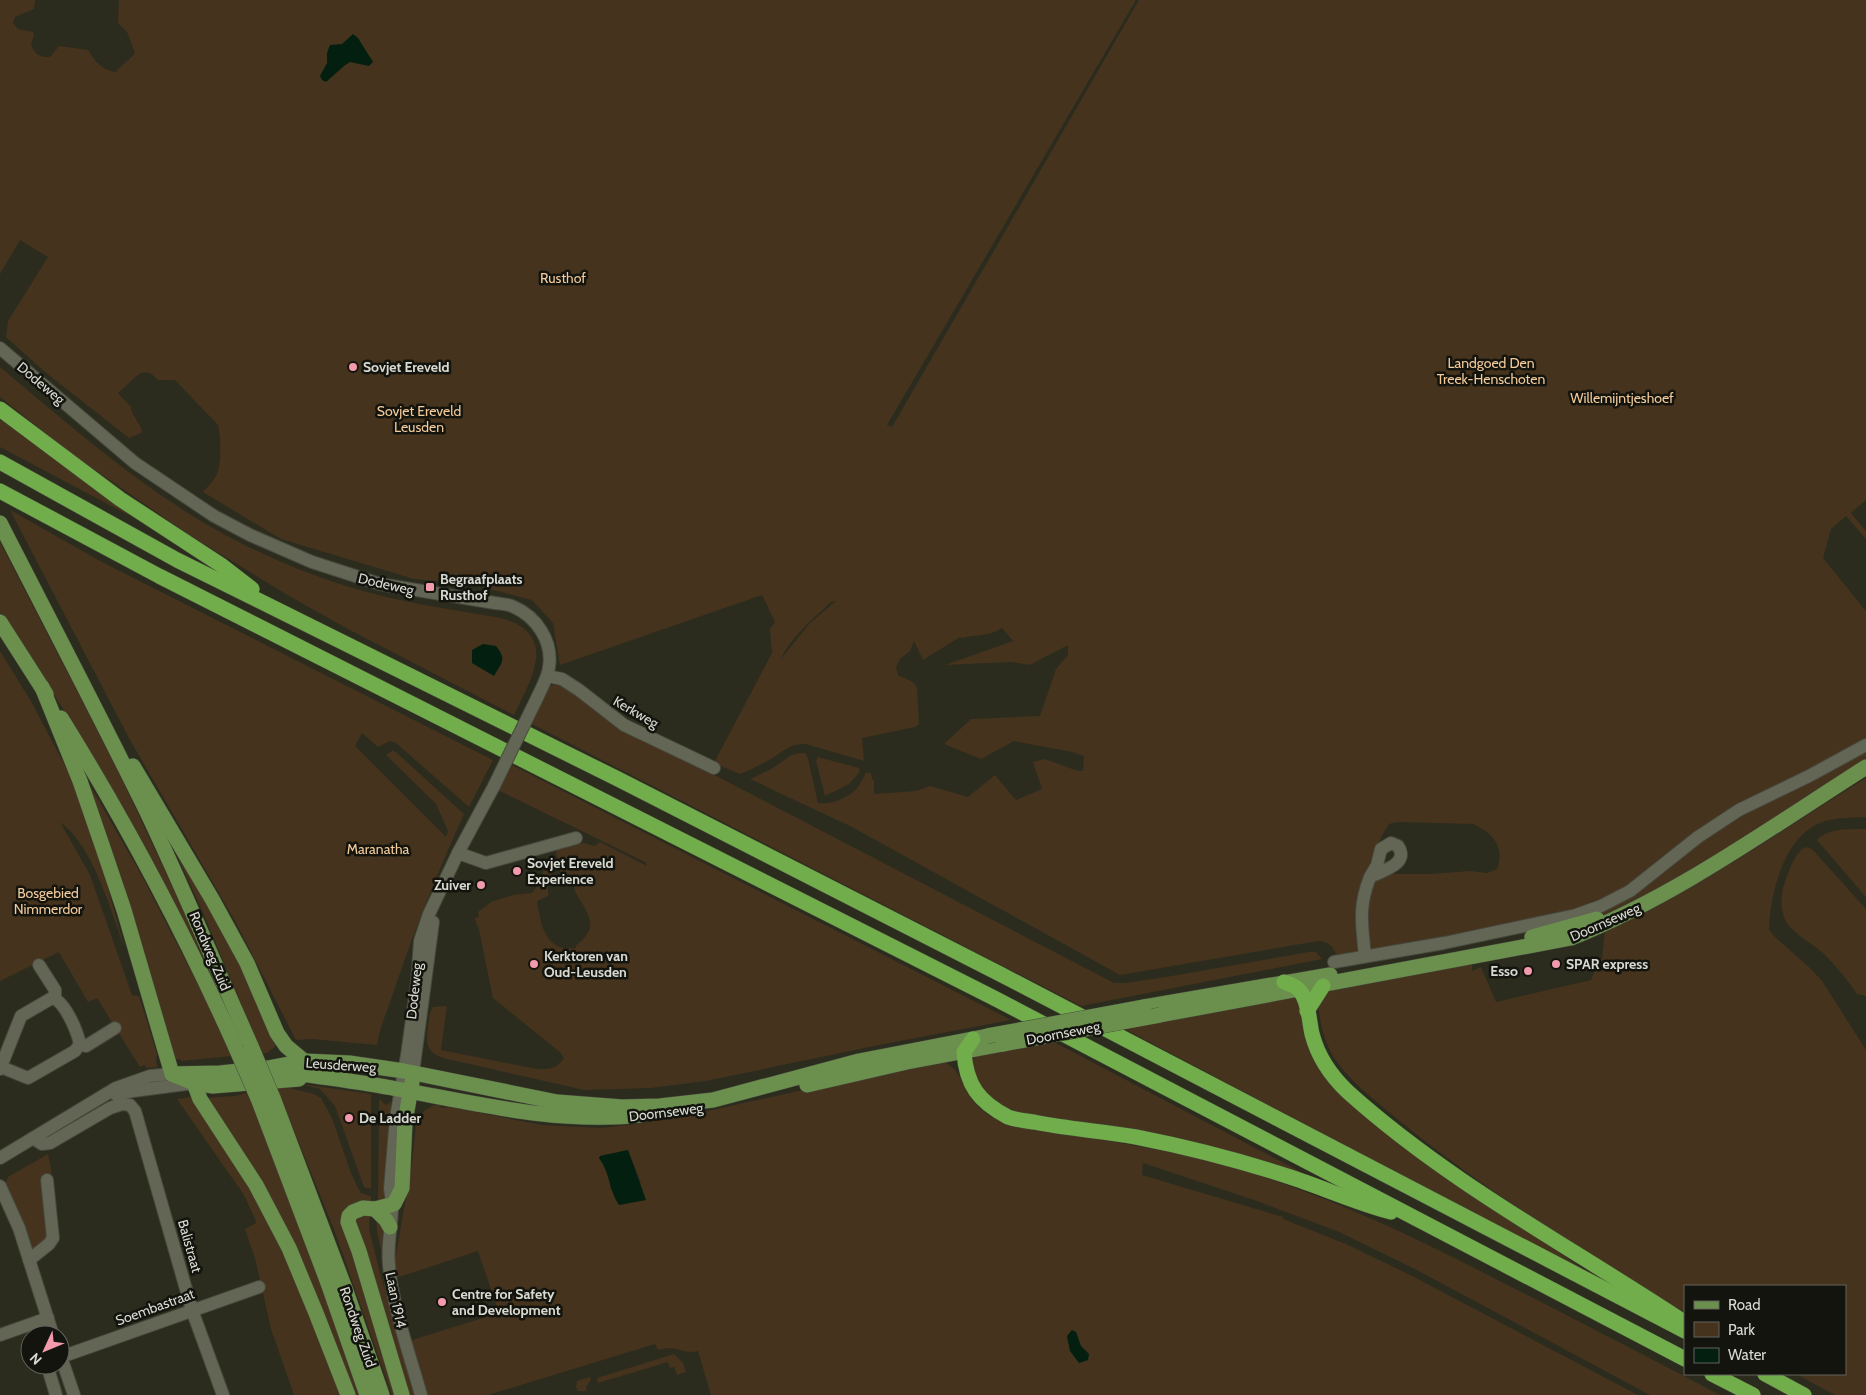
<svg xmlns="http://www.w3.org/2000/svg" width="1866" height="1395" font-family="Cabin,sans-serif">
  <rect width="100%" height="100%" fill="#2b2c1e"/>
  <g fill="#45331d" fill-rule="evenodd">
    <path d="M0,0H35L34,9L15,17L13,23L18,29L33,32L34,35L31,44C35,55 39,57 50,57L59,46L88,50C96,62 101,70 116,72C122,64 129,61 135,53L127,32L118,23L119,0H1136L887,425L892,427L1139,0H1866V500L1851,513L1866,531V539L1846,516L1831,529L1823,558L1866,611V740L1791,780L1624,889L1562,914L1535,923L1368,950V890L1376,880L1384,875L1394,874H1431L1470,871L1487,873L1497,869C1505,847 1493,833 1473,824L1397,822L1389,824L1384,832L1370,862L1361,891L1355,918L1359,951L1337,956C1333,946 1329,942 1318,941L1120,975L852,827L750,779C759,775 768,771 776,766C786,759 792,752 805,753L808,759L818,803C831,805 849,798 858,787C861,783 863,778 866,773H871L872,779L874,780V794L916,791L930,786L968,797L995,775L1016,800L1042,789L1033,762L1045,759L1075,770L1083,771L1084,756L1072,752L1014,741L981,759L944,744L971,719L1040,716L1056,669L1068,655V645L1030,665L1011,662L945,665L1013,641L1002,628C989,637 976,634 962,638L960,637L923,660L914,641L910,651L900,659L896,667L898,675C905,679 914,680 917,688L919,724L915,727L862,738L864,761L806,744C789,743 783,752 769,760C760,765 750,770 740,774L718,765L719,763L715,761L772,653L770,629L775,622L762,595L560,665L553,623L532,600L470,584L414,579L281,539L203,492C207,487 213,482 216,476C222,463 221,438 218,425L175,380H158C152,374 149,371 140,373L118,393L131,407V410L142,430L141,433L129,438L45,372L6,337L8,321L48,257L20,240L0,274ZM836,601L810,623L780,660C792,636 812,620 831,602Z"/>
    <path d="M0,367C60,417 119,469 185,511C232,542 292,569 346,586C396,602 450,609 501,618C559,634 532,678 514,715L348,629L289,596L188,534L72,454L0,397Z"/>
    <path d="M0,418L164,534L0,447Z"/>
    <path d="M10,510L102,562L493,760L469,807L396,743L390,741L378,747L362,733L355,746L446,837L448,831L436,804L386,755L393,750L398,754L464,814C438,872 414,930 394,991C388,1009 380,1026 377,1045L312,1039L296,1040L234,919L130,740Z"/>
    <path d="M0,542L116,767L188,920L212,976L153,861L104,777L62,707L0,613Z"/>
    <path d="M0,651L32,703L74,783L95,843L125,949C110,910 94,846 60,822L90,875L132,995L139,996L157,1054L156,1062L158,1067L147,1068L144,1065L140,1067L97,998L88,1002L59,952L0,981Z"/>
    <path d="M557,684H562L703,769L1114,983H1126L1166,977L1309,952H1316L1322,959L1081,1006L530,723L549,686Z"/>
    <path d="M1866,748V765L1702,867L1621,909L1569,929L1716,831Z"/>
    <path d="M818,757L859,768L860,772L849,784L825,796L816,761Z"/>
    <path d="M510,764L1011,1020L884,1044L706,1081L651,1088L584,1090L443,1058C425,1051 426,1043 428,1026C429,1019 429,1012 433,1007L447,1006L441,1050L537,1069H547L555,1067L564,1059L561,1053L493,998L478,925L477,926L475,918L479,917L478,912L491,902L513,895L532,893L538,885L549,856L554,872L548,884V896L537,901C540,917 542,940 560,947C564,949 571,948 576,948V946C581,941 590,934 590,926C591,914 581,903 576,893C574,888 574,882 570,878C568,875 564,873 560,871L556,852L557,849L584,843L594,846L600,842L647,866L645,862L498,790Z"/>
    <path d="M83,773L143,878L226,1039L232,1056L181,1061L180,1059H175Z"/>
    <path d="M1866,778V817C1851,818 1834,817 1820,823C1783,838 1770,895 1769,930L1776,938L1810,968L1822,981L1866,1050V1395H1835L1796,1374H1845V1286H1685V1312L1663,1301C1572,1243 1480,1187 1396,1118C1374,1099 1346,1079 1332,1054C1321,1035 1319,1012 1316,991L1472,963V971L1481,967L1496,1002L1591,980L1599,960L1602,959L1605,930C1698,891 1780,831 1866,778Z"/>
    <path d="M1866,829V897L1817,840C1826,828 1852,829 1866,829Z"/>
    <path d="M166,832L208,898L278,1044L267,1053H262L201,908Z"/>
    <path d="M1805,847L1812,849L1866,909V996L1857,994C1847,979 1836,966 1823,953C1812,943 1788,931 1784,917C1779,903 1782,889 1787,876C1791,866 1796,852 1805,847Z"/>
    <path d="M1299,994L1316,1056L1461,1187L1601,1281L1121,1027Z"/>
    <path d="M1052,1041L1322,1183L1030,1117L997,1107L977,1081L972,1062L974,1058L980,1055Z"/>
    <path d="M941,1060C963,1072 958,1079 970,1097C982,1114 997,1121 1016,1127C1093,1138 1171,1149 1245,1171C1329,1197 1408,1234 1486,1274C1565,1314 1642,1354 1720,1395H1650L1415,1269L1339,1232L1254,1200L1143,1163L1142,1175L1283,1217V1219L1346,1244L1412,1276L1638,1395H711L698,1351C682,1355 678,1344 658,1350L655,1344L488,1395H424L409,1341L499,1313L478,1251L399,1277L394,1266L412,1163L416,1124L419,1117L424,1111L432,1106L440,1104L441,1108L449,1107L542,1125L601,1128L637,1124L698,1113ZM628,1150L641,1183L611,1190L609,1178L600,1156Z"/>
    <path d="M301,1084L371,1094V1189L364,1187L335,1106L320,1089Z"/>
    <path d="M276,1086H281L314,1094L321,1098L332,1118L351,1173L359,1190L361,1193L371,1196V1202C357,1201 349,1202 342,1215L366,1286L398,1395H392L335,1232Z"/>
    <path d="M246,1093L258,1115L272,1149L361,1395H351L330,1337L205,1098L235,1096Z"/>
    <path d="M191,1097L274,1226L345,1395H294L271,1329L255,1258L245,1229L256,1223L255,1219L244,1195L177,1099Z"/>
    <path d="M379,1099L386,1105L390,1102L392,1109L387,1198L378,1202Z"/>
    <path d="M48,1154L51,1168V1177L40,1178L49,1239L34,1251L30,1248L21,1217L5,1185L8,1177Z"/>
    <path d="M370,1214L369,1229L381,1277L417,1395H408L355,1224L358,1217Z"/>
    <path d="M376,1215L384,1225C381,1238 384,1248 383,1260L377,1231Z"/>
    <path d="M674,1354L683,1363L686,1372L677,1375L674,1367L670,1368L668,1362L598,1383L597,1378Z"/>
    <path d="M590,1377L591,1380L586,1387L587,1391H578L576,1387L577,1381Z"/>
  </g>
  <g fill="#021f0f">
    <path d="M353,34L358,38L373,62L369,66L350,62L344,66L326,82L322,80L320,76L327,63V53L330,45L342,44Z"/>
    <path d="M483,644L496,646C507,660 502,662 494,676L472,663V650Z"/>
    <path d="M628,1150L646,1200L619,1205C609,1191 610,1172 599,1158L600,1156Z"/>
    <path d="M1072,1330L1076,1332L1081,1346L1089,1354L1088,1360L1079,1363L1070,1351L1067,1336Z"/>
  </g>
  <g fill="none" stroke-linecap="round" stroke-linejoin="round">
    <g stroke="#46483c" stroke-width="14">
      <g id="minor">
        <path d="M0,348L135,463L214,516L250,535L312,562L380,584L495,603C501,604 508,604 514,607C537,617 553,642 549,667C548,677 542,687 538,696"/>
        <path d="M547,676L562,679L579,690L624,725L714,768"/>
        <path d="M458,853L486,863L576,838"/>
        <path d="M1365,956C1362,925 1358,907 1370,877C1382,871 1410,864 1398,846L1391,843L1381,849L1377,865L1370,877"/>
        <path d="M1334,962L1444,943L1576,915L1601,906L1630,891L1698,837L1739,810L1809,776L1866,745"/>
        <path d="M39,965L55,990V998"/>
        <path d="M80,1044L86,1046L115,1028"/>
        <path d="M0,1069L21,1016L52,998C65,1001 77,1031 80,1044L75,1051L28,1078L1,1067"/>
        <path d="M413,1073L433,922"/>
        <path d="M116,1095L133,1091L194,1083"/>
        <path d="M33,1138L42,1144L50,1143L110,1108L122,1104L130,1105L135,1111L192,1310L223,1395"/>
        <path d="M0,1158L116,1088L150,1076L172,1074"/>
        <path d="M0,1186L19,1228L53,1335"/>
        <path d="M29,1260L49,1244L53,1238L47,1180"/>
        <path d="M0,1335L48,1318"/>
        <path d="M60,1354L74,1395"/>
        <path d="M61,1357L259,1287"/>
        <path d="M47,1365L56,1395"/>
        <path d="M421,1395C409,1352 393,1309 389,1265C386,1239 396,1215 390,1189L396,1117L407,1055L417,983L420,941L429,914L458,853L494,786"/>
      </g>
    </g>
    <g stroke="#46483c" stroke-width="16">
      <g id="major">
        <path d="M0,523C49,619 99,714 146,810C183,888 216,967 251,1046"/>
        <path d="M0,622L46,694"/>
        <path d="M42,687L80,781L102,845L124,910L172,1074L194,1083L213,1086L299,1079"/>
        <path d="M61,718C127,824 185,934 236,1048"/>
        <path d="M133,766L212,899L247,963L277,1033L286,1046L304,1061"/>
        <path d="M1532,937L1597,919"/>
        <path d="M1144,1007L1330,975"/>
        <path d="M1160,1015L1571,938C1676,896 1770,828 1866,767"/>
        <path d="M277,1070C317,1077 357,1081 397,1089C479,1104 557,1124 642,1115"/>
        <path d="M172,1074L220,1073L268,1068L304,1061L349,1063L404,1071L557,1102L622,1107L660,1106L713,1100L859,1061L983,1037"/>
        <path d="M194,1083L200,1099L256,1185L289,1248L316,1313L348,1395"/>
        <path d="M807,1085L907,1062L1003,1044"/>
        <path d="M273,1098L346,1291L382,1395"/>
        <path d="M259,1101L328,1283L367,1395"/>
        <path d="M375,1209L386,1220L390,1227"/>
        <path d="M402,1395L359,1251L348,1222L349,1216L353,1212L363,1208L375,1209L394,1204L402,1188L405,1122L412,1082"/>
      </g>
    </g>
    <g stroke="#46483c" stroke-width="16">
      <g id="highway">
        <path d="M0,409L120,499L221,565L252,589"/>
        <path d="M0,462L177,560L618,779L1002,975L1685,1331"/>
        <path d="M0,491L159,576L994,998L1685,1359"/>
        <path d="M1284,982C1289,984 1297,986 1300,991C1309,1002 1309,1021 1312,1034C1318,1057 1331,1076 1348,1092C1449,1183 1571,1247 1684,1322"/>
        <path d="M1307,1011L1323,986"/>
        <path d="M973,1039L964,1052C966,1085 979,1102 1008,1117C1016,1120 1026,1121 1034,1122C1068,1129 1102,1131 1136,1137C1187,1147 1238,1160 1287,1176C1322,1187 1356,1203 1391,1212"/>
        <path d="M1712,1374L1753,1395"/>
        <path d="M1765,1374L1804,1395"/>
      </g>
    </g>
    <use href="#minor" stroke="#636555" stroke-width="12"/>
    <use href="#major" stroke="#6b904e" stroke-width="15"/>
    <use href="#highway" stroke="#71ad4a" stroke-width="15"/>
    <g stroke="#46483c" stroke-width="14" stroke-linecap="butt">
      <path id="minor-bridge" d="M494,786L538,696"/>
    </g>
    <g stroke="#46483c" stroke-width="16" stroke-linecap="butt">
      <g id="major-bridge">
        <path d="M987,1036L1144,1007"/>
        <path d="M1003,1044L1160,1015"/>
        <path d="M251,1046L273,1098"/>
        <path d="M236,1048L259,1101"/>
      </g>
    </g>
    <use href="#minor-bridge" stroke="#636555" stroke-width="12"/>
    <use href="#major-bridge" stroke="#6b904e" stroke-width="15"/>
  </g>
  <g fill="#f39aac" stroke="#13140e" stroke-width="2">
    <circle cx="353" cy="367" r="5"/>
    <rect x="425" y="582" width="10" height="10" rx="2.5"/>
    <circle cx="517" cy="871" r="5"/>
    <circle cx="481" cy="885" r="5"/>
    <circle cx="534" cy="964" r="5"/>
    <circle cx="1556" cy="964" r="5"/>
    <circle cx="1528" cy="971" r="5"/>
    <circle cx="349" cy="1118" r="5"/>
    <circle cx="442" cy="1302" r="5"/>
  </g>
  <g text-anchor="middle" stroke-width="5" stroke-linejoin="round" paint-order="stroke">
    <g font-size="14" fill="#f3ca9a" stroke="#13140e">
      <text x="563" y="283">Rusthof</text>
      <text x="1491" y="368">Landgoed Den<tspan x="1491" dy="16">Treek-Henschoten</tspan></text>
      <text x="1622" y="403">Willemijntjeshoef</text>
      <text x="419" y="416">Sovjet Ereveld<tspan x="419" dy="16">Leusden</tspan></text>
      <text x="378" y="854">Maranatha</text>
      <text x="48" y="898">Bosgebied<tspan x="48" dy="16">Nimmerdor</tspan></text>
    </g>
    <g font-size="14" font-weight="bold" fill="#d8dad1" stroke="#13140e" text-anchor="start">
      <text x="363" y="372">Sovjet Ereveld</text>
      <text x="440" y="584">Begraafplaats<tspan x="440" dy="16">Rusthof</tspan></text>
      <text x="527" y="868">Sovjet Ereveld<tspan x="527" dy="16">Experience</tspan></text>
      <text x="471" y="890" text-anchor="end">Zuiver</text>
      <text x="544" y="961">Kerktoren van<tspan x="544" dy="16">Oud-Leusden</tspan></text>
      <text x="1566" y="969">SPAR express</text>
      <text x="1518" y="976" text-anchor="end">Esso</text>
      <text x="359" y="1123">De Ladder</text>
      <text x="452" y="1299">Centre for Safety<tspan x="452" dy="16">and Development</tspan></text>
    </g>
    <g font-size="14" fill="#d8dad1" stroke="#13140e">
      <text transform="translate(41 383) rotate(40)" y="5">Dodeweg</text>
      <text transform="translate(386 584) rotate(13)" y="5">Dodeweg</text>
      <text transform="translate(636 712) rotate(30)" y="5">Kerkweg</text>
      <text transform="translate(1605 922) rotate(-24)" y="5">Doornseweg</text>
      <text transform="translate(210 951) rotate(67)" y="5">Rondweg Zuid</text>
      <text transform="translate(414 991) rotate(-84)" y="5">Dodeweg</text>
      <text transform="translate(1063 1033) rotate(-11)" y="5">Doornseweg</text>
      <text transform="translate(341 1065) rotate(4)" y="5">Leusderweg</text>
      <text transform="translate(666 1112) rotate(-7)" y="5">Doornseweg</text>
      <text transform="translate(190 1246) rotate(74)" y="5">Balistraat</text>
      <text transform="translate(396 1300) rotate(78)" y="5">Laan 1914</text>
      <text transform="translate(155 1307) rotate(-20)" y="5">Soembastraat</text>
      <text transform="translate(358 1327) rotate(71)" y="5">Rondweg Zuid</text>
    </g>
  </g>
  <rect x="1684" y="1285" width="162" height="90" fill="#13140e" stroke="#62635c"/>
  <rect x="1694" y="1301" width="25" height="8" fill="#6b904e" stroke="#62635c"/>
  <text x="1728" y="1310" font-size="15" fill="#d8dad1">Road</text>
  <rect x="1694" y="1322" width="25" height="15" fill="#45331d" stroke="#62635c"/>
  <text x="1728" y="1335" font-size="15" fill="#d8dad1">Park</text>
  <rect x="1694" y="1348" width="25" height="15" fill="#021f0f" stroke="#62635c"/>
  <text x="1728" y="1360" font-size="15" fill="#d8dad1">Water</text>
  <g transform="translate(45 1350) rotate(226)"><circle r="24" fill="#13140e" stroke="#62635c"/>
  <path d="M0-4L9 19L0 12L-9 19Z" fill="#f39aac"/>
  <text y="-8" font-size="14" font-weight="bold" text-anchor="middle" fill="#d8dad1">N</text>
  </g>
</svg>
